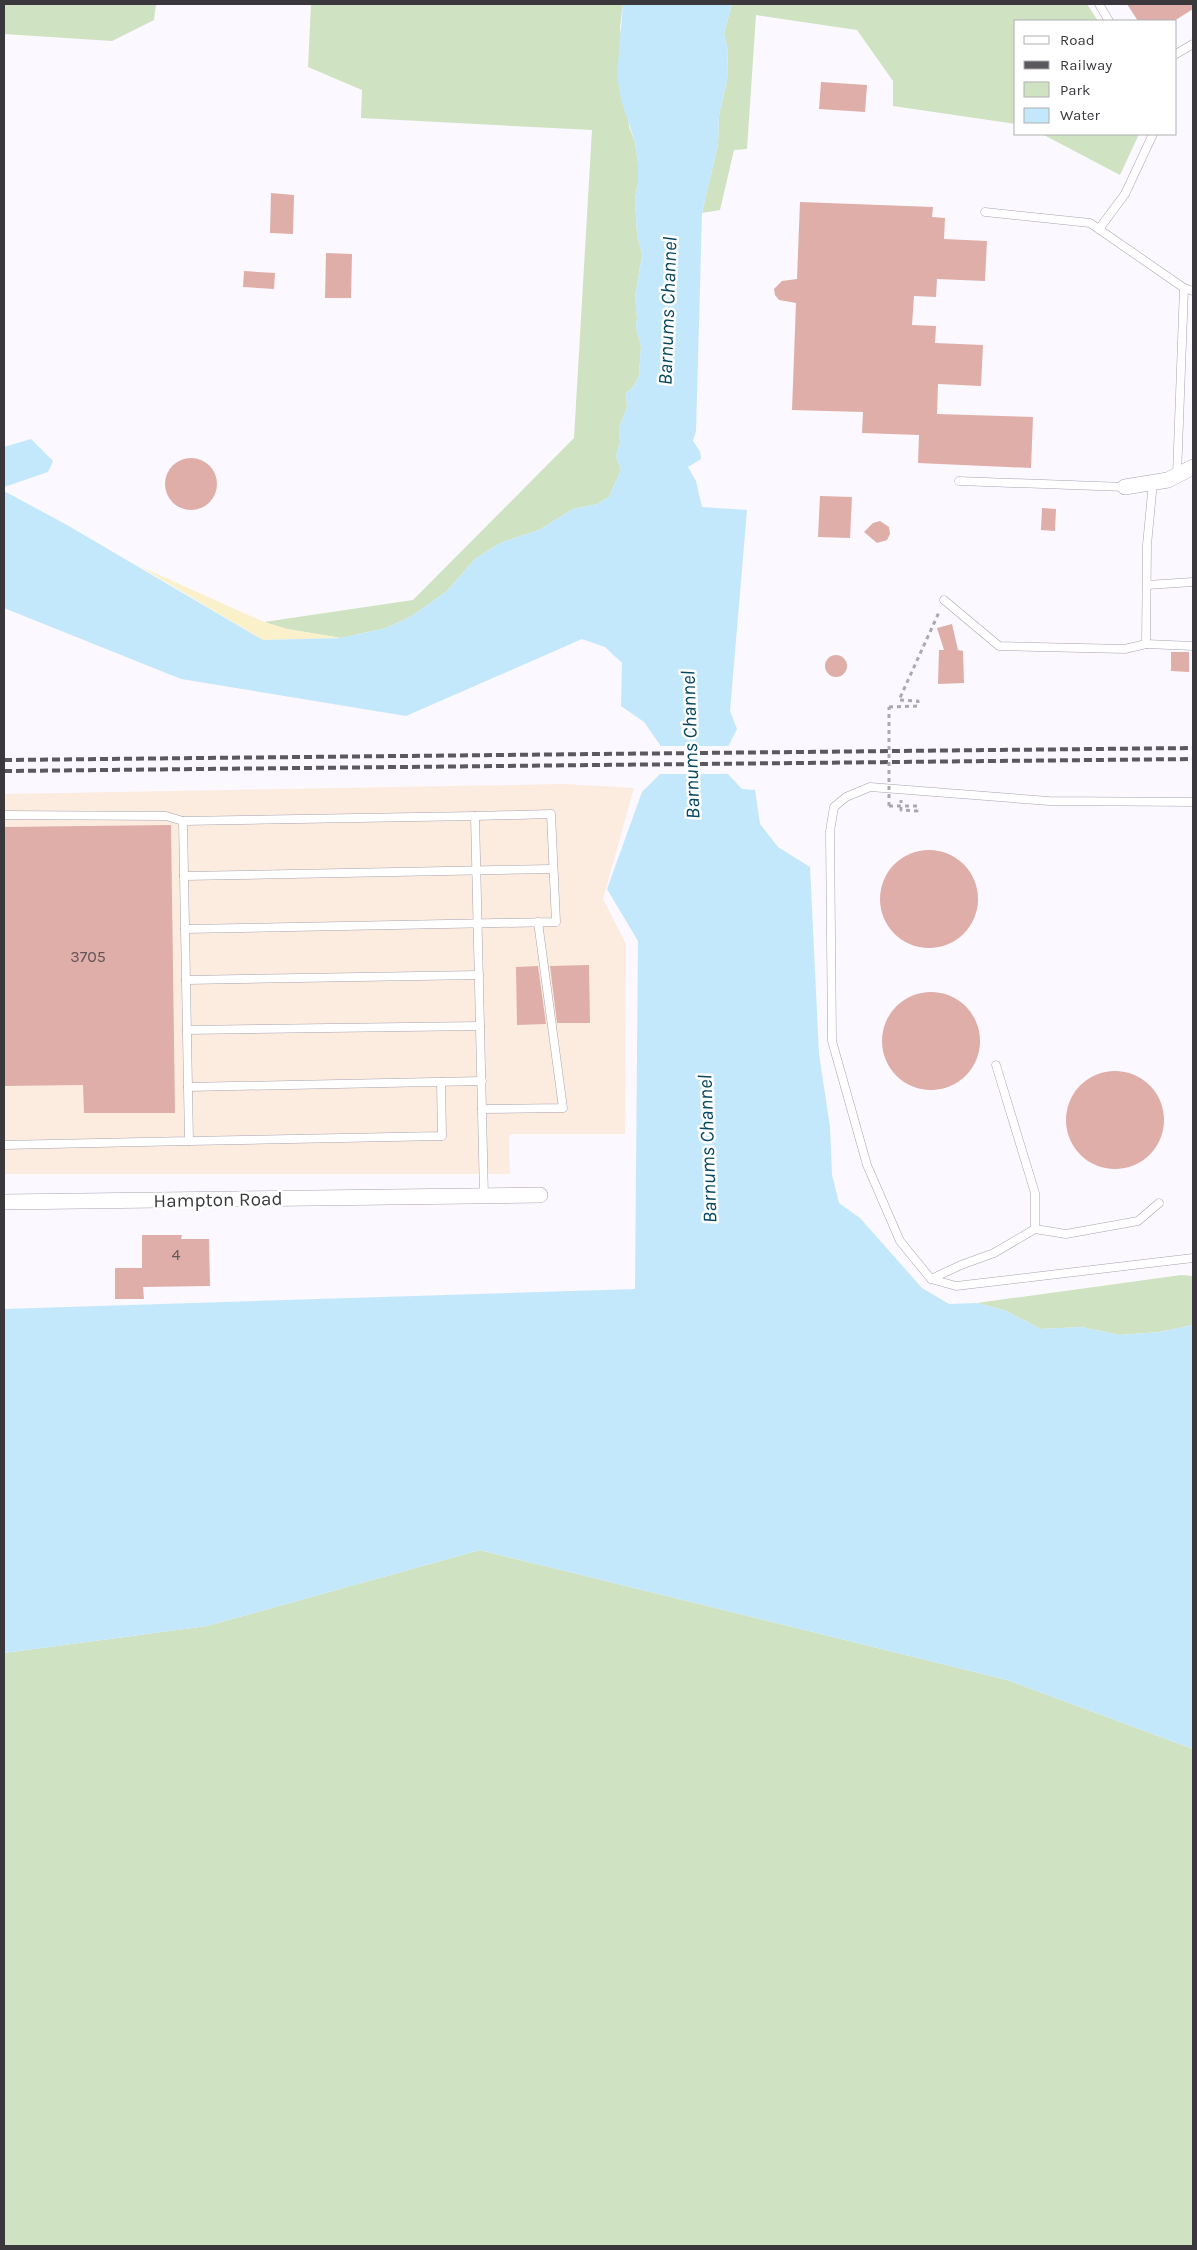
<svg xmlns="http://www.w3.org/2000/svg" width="1197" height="2250" font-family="Karla,sans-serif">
  <rect width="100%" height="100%" fill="#fbf8ff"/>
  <path fill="#fcece0" d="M563,784L634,788L603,899L626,944L625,1134H509L510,1174H4V794Z"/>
  <g fill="#cfe2c1">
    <path d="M4,4H156L154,20L112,41L4,34Z"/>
    <path d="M311,4H623L620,27L629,127L635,142L638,163V182L635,199L637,234L642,255L635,297L637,317L636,328L641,346L639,376L633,387L626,393L627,407L619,428L620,442L616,456L621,470L609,497L597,504L573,509L539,530L500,543L475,559L447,591L412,616L386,628L341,638L287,629L264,622L413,600L574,438L592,130L361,118L362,90L308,67Z"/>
    <path d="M732,4H1087L1098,21H1016V124L893,106V81L857,30L756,15L747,149L734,150L720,210L702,213L718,144L719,115L727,81L728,51L724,33Z"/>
    <path d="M1042,134H1139L1120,175Z"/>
    <path d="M1181,1275L1193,1276V1325L1159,1332L1119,1335L1081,1327L1041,1329L1004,1310L977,1303Z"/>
    <path d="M480,1550L1007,1680L1193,1749V2246H4V1653L207,1626Z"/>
  </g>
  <path fill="#faf0ca" d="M139,566L264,622L287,629L341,638L263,640Z"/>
  <g fill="#c3e8fb">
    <path d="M623,4H732L724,33L728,51L727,81L719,115L718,144L702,213L696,431L693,441L700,451L701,459L688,467L696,481L702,507L747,510L730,711L737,729L728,747L727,773L742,789L755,790L760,824L778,847L810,867L819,1054L830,1127L832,1175L839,1203L860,1218L922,1288L949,1304L977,1303L1004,1310L1041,1329L1081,1327L1119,1335L1159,1332L1193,1325V1749L1007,1680L480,1550L207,1626L4,1653V1309L635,1289L638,941L607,889L642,792L660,774V745L644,722L621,706L622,663L605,647L582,639L406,716L181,679L4,608V491L67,525L263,640L341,638L386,628L412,616L447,591L475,559L500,543L539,530L573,509L597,504L609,497L621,470L616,456L620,442L619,428L627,407L626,393L633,387L639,376L641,346L636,328L637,317L635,297L642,255L637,234L635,199L638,182V163L635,142L621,100L617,75Z"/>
    <path d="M31,439L53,461L48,472L4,487V447Z"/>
  </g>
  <path fill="#fbf8ff" d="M658,746H732L731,774H657Z"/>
  <g fill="#dfaea8">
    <path d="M1127,4H1193V9L1174,21H1138Z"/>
    <path d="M821,82L867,85L865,112L819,109Z"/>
    <path d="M271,193L294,195L293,234L270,233Z"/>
    <path d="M800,202L933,207L932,217L945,218L944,239L987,241L985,281L937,279L936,297L914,296L912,325L936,326L935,343L983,345L981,386L938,384L937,414L1033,417L1031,468L918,463L919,435L862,433L863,412L792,410L796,303L779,300L775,295L774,289L782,281L797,279Z"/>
    <path d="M326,253L352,254L351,298H325Z"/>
    <path d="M244,271L275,273L274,289L243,287Z"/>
    <circle cx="191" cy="484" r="26"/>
    <path d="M820,496L852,497L850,538L818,537Z"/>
    <path d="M1042,508L1056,509L1055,531L1041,530Z"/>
    <path d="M880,521L889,527L890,534L887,540L877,543L864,532L873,523Z"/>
    <path d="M952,624L958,650L963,651L964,683L938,684L939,650H944L937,628Z"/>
    <path d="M1171,652H1189V672L1171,671Z"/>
    <circle cx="836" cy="666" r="11"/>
    <path d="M171,825L175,1113H84L83,1085L4,1086V827Z"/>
    <circle cx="929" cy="899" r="49"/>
    <path d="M589,965L590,1023H557L550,966Z"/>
    <path d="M538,966L546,1024L517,1025L516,967Z"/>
    <circle cx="931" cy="1041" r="49"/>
    <circle cx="1115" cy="1120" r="49"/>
    <path d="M142,1235H182L181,1239H209L210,1286L143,1287L144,1299H115V1268H142Z"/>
  </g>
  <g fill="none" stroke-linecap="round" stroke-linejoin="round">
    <g stroke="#a8a3ae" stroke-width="9">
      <g id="service">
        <path d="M1099,4L1109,21"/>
        <path d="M1176,54L1193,44"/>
        <path d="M985,212L1090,223L1184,288"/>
        <path d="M1099,229L1125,194L1153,134"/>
        <path d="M1177,475L1184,288L1193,291"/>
        <path d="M959,481L1125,487"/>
        <path d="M1147,585L1193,582"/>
        <path d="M944,600L999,646L1125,649L1146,644L1147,545L1153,482"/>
        <path d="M1146,644L1193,646"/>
        <path d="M1193,802L1049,801L870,787L846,797L834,807L830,831L832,1041L867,1165L900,1241L931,1279L956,1286L1193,1258"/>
        <path d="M4,815L166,816L183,821L475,816L484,1196"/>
        <path d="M184,876L553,869"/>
        <path d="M185,929L556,922L551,814L475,816"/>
        <path d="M186,980L479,975"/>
        <path d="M187,1030L480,1026"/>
        <path d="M188,1087L482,1081"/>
        <path d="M482,1109L563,1108L538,922"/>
        <path d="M189,1141L442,1136L441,1082"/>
        <path d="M4,1145L189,1141L183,821"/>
        <path d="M1035,1229L1066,1234L1138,1221L1159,1203"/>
        <path d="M931,1279L961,1265L994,1253L1035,1229V1193L996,1065"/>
      </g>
    </g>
    <g stroke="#a8a3ae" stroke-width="16">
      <g id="minor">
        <path d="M1125,487L1168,480L1193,467"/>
        <path d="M4,1202L540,1195"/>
      </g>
    </g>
    <g stroke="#aba9ae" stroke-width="3" stroke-dasharray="4 4" stroke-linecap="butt">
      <path d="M889,707L918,706V701L899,700L940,610"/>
      <path d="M889,806H917V811L901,810V800"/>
    </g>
    <use href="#service" stroke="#fff" stroke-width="8"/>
    <use href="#minor" stroke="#fff" stroke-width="15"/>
    <g stroke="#5c595e" stroke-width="4" stroke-dasharray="8 4" stroke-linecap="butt">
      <path d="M4,760L1193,748"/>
      <path d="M4,771L1193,759"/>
    </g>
    <path stroke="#aba9ae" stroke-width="3" stroke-dasharray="4 4" stroke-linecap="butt" d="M889,806V707"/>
  </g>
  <g text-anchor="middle" stroke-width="5" stroke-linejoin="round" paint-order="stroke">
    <g font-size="16" fill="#635657">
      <text x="88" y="962">3705</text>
      <text x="176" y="1260">4</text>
    </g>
    <g font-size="19" fill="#3a383c" stroke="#fff">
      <text transform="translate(218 1199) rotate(-1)" y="7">Hampton Road</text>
    </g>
    <g font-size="20" font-style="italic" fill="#07485f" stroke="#fff">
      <text transform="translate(667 311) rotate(-88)" y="7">Barnums Channel</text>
      <text transform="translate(690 745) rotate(-92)" y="7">Barnums Channel</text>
      <text transform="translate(707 1149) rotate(-92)" y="7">Barnums Channel</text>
    </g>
  </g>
  <rect width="1197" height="2250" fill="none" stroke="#3a383c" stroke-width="10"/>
  <rect x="1014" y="20" width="162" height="115" fill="#ffffff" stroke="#b0afb1"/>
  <rect x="1024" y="36" width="25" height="8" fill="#ffffff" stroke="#b0afb1"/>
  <text x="1060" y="45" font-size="15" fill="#3a383c">Road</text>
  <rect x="1024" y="61" width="25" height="8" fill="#5c595e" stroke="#b0afb1"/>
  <text x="1060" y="70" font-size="15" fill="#3a383c">Railway</text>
  <rect x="1024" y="82" width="25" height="15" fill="#cfe2c1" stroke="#b0afb1"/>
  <text x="1060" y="95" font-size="15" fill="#3a383c">Park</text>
  <rect x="1024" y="108" width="25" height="15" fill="#c3e8fb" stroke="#b0afb1"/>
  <text x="1060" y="120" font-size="15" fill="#3a383c">Water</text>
</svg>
